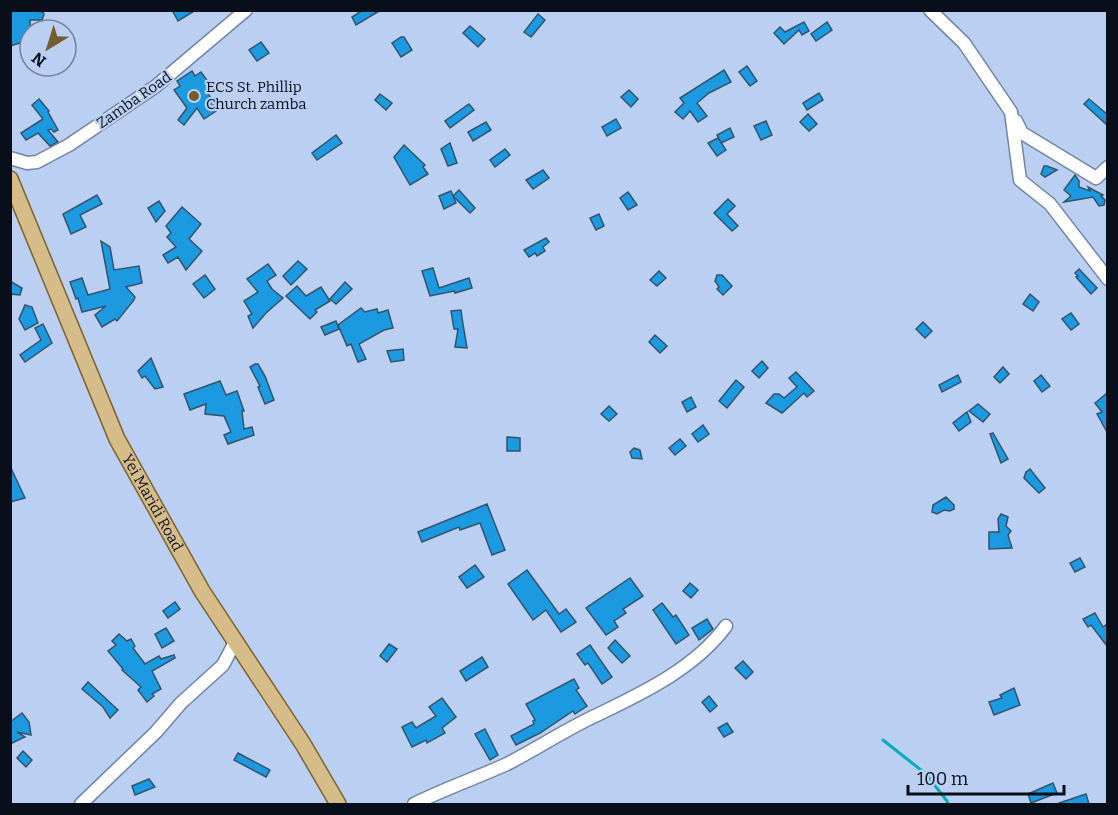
<svg xmlns="http://www.w3.org/2000/svg" width="1118" height="815" font-family="Bitter,serif">
  <rect width="100%" height="100%" fill="#bacff2"/>
  <g fill="none" stroke-linecap="round" stroke-linejoin="round">
    <path stroke="#00b0b9" stroke-width="3" d="M883,740L926,774L947,801L948,804"/>
  </g>
  <g fill="#1b9ae1" stroke="#33536b" stroke-width="1.5">
    <path d="M10,10H27L43,12L44,14L42,20H30V40L10,46Z"/>
    <path d="M172,10H196L178,21Z"/>
    <path d="M363,10H381L356,25L352,17Z"/>
    <path d="M538,14L545,20L531,37L524,32Z"/>
    <path d="M804,22L809,31L802,35L799,30L784,44L774,33L780,27L785,32Z"/>
    <path d="M827,22L832,30L816,41L811,34Z"/>
    <path d="M470,26L485,39L478,47L463,33Z"/>
    <path d="M401,37H404L412,50L401,57L392,43Z"/>
    <path d="M261,42L269,53L257,61L249,50Z"/>
    <path d="M747,66L757,81L750,86L739,72Z"/>
    <path d="M724,70L731,82L709,93L697,103L707,116L698,122L690,111L683,119L675,112L684,103L680,98Z"/>
    <path d="M192,71L195,76L201,72L212,87L206,91L219,109L204,119L197,108L184,125L178,120L187,108L174,90L180,86L177,81Z"/>
    <path d="M629,90L638,99L631,107L621,97Z"/>
    <path d="M819,93L823,100L807,110L803,103Z"/>
    <path d="M380,94L392,103L386,110L375,100Z"/>
    <path d="M39,99L49,111L48,112L58,130L54,132L51,129L48,130L58,142L50,146L38,133L26,140L21,133L43,119L32,105Z"/>
    <path d="M1089,99L1107,114V125L1084,104Z"/>
    <path d="M469,104L474,110L450,128L445,121Z"/>
    <path d="M808,114L817,124L809,131L800,122Z"/>
    <path d="M616,119L621,128L607,136L602,127Z"/>
    <path d="M766,121L772,135L761,140L754,126Z"/>
    <path d="M486,122L491,130L473,141L468,132Z"/>
    <path d="M730,128L734,137L721,143L717,135Z"/>
    <path d="M336,135L342,143L317,160L312,153Z"/>
    <path d="M718,138L726,150L717,156L708,143Z"/>
    <path d="M450,143L457,163L448,166L441,149Z"/>
    <path d="M404,145L425,165L423,167L428,174L410,185L394,157Z"/>
    <path d="M505,149L510,155L495,167L490,160Z"/>
    <path d="M1044,166H1047L1057,170L1045,177L1041,174Z"/>
    <path d="M543,170L549,178L533,189L526,180Z"/>
    <path d="M1075,175L1079,181V187L1090,191L1088,187L1103,195L1101,196L1105,200L1104,205L1099,206L1093,197L1064,202L1071,196L1064,190Z"/>
    <path d="M459,190L475,208L470,213L453,196Z"/>
    <path d="M451,191L456,203L444,209L439,196Z"/>
    <path d="M628,192L637,205L628,210L620,198Z"/>
    <path d="M97,195L102,204L80,215L86,227L71,234L63,214Z"/>
    <path d="M728,199L735,206L727,214L738,226L732,231L714,213Z"/>
    <path d="M159,201L165,211L156,222L148,208Z"/>
    <path d="M182,207L201,224L189,239L202,251L186,270L178,257L168,263L163,255L176,247L167,237L171,233L166,226Z"/>
    <path d="M599,214L604,226L596,230L590,218Z"/>
    <path d="M546,238L549,242L543,247L545,251L537,256L535,253L529,257L524,250Z"/>
    <path d="M101,241L110,247L114,270L139,266L142,283L126,287L135,297L134,300L117,321L115,319L102,327L95,315L106,306L82,312L78,298L76,299L70,282L82,278L88,295L110,289Z"/>
    <path d="M298,261L307,269L291,285L283,276Z"/>
    <path d="M268,264L276,275L267,281L272,289L283,298L266,313L253,328L248,316L252,314L244,301L258,292L247,279Z"/>
    <path d="M433,268L439,288L469,278L472,288L455,293L454,291L430,296L422,271Z"/>
    <path d="M1079,269L1097,288L1091,294L1076,277L1078,276L1075,273Z"/>
    <path d="M659,271L666,278L657,286L650,280Z"/>
    <path d="M205,275L215,289L204,298L193,284Z"/>
    <path d="M717,275H722L732,286L723,295L717,289L719,287L715,281Z"/>
    <path d="M10,281L22,288L20,295L10,294Z"/>
    <path d="M345,282L352,289L336,304L330,299Z"/>
    <path d="M297,286L306,296L321,287L330,301L315,310L317,312L310,319L286,296Z"/>
    <path d="M1030,294L1039,302L1033,311L1023,304Z"/>
    <path d="M25,305L32,307L38,323L25,330L19,319Z"/>
    <path d="M361,308L365,312L377,309L378,313L388,310L393,328L384,330L359,344L366,359L358,362L351,344L347,346L338,325Z"/>
    <path d="M461,310L462,318L467,348L455,347L458,329H454L451,311Z"/>
    <path d="M1071,313L1079,324L1071,330L1062,319Z"/>
    <path d="M336,321L339,329L325,335L321,327Z"/>
    <path d="M923,322L932,331L925,338L916,329Z"/>
    <path d="M43,324L52,343L25,362L20,355L41,340L35,328Z"/>
    <path d="M655,335L667,346L660,353L649,342Z"/>
    <path d="M403,349L404,360L391,362L387,351Z"/>
    <path d="M151,358L163,387L155,389L145,376L142,378L138,371Z"/>
    <path d="M762,361L768,368L759,378L752,371Z"/>
    <path d="M255,364H258L265,376L274,400L265,404L258,387L260,386L250,367Z"/>
    <path d="M1003,367L1009,374L1000,383L994,377Z"/>
    <path d="M796,372L814,391L807,397L804,393L782,413L766,403L774,394H779L784,398L797,387L789,378Z"/>
    <path d="M958,375L961,382L942,392L939,385Z"/>
    <path d="M1041,375L1050,386L1042,392L1034,381Z"/>
    <path d="M736,380L744,387L727,408L719,401Z"/>
    <path d="M220,381L226,395L237,391L244,411H242L244,429L252,427L254,435L228,444L224,435L231,432L224,416L205,414L206,404L190,410L184,394Z"/>
    <path d="M1107,393V432L1097,414L1102,412L1095,403Z"/>
    <path d="M691,397L696,407L687,412L682,402Z"/>
    <path d="M978,404L990,414L983,422L969,411Z"/>
    <path d="M609,406L617,414L609,421L601,414Z"/>
    <path d="M967,412L971,422L959,431L953,423Z"/>
    <path d="M703,425L709,434L698,442L692,434Z"/>
    <path d="M993,433L1008,459L1001,463L990,434Z"/>
    <path d="M507,437L520,438V451H507Z"/>
    <path d="M680,439L686,446L675,455L669,448Z"/>
    <path d="M634,448L640,450L642,459L632,458L630,452Z"/>
    <path d="M10,466L25,498L10,502Z"/>
    <path d="M1030,469L1045,488L1039,493L1024,478L1026,472Z"/>
    <path d="M946,497L954,505V509L950,511L944,510L937,514L932,512L933,505Z"/>
    <path d="M487,504L505,550L492,555L480,523L460,530L459,527L422,542L418,532Z"/>
    <path d="M1001,514L1008,517L1006,526L1011,531L1008,535L1012,548L989,549V532H999L998,519Z"/>
    <path d="M1080,558L1085,567L1075,572L1070,563Z"/>
    <path d="M475,565L484,577L467,588L459,577Z"/>
    <path d="M527,570L559,614L566,609L576,622L561,632L546,610L533,620L508,584Z"/>
    <path d="M630,578L643,596L623,609L626,613L614,621L618,627L606,635L586,608Z"/>
    <path d="M690,583L698,590L691,598L683,591Z"/>
    <path d="M175,602L180,609L168,618L163,611Z"/>
    <path d="M662,603L673,617L676,615L689,635L676,644L653,610Z"/>
    <path d="M1095,613L1103,627L1107,624V646L1091,625L1088,627L1083,619Z"/>
    <path d="M707,619L713,629L699,640L692,628Z"/>
    <path d="M166,628L174,641L162,648L155,634Z"/>
    <path d="M119,634L127,641L131,639L135,646L133,648L145,664L159,656L161,659L174,655L175,658L152,671L161,689L152,694L154,696L147,702L138,690L141,687L122,670L123,669L108,651L116,645L112,641Z"/>
    <path d="M615,640L630,656L622,663L608,648Z"/>
    <path d="M389,644L397,649L387,662L380,656Z"/>
    <path d="M590,645L612,677L602,684L588,663L585,665L577,654Z"/>
    <path d="M482,657L488,667L466,681L460,671Z"/>
    <path d="M743,661L753,672L746,679L735,668Z"/>
    <path d="M574,679L579,688L576,690L587,706L575,714L573,711L540,733L516,745L511,736L534,724L533,721L535,720L526,704Z"/>
    <path d="M88,682L118,710L110,718L103,707L82,689Z"/>
    <path d="M1014,688L1020,705L994,715L989,702L1002,698L1000,695Z"/>
    <path d="M709,696L717,706L710,712L702,702Z"/>
    <path d="M442,698L456,717L442,728L445,733L427,743L426,740L412,747L402,727L412,722L416,728L436,716L429,707Z"/>
    <path d="M22,713L29,722L31,735L17,732L25,737L10,744V722Z"/>
    <path d="M727,723L733,732L724,737L718,728Z"/>
    <path d="M485,729L498,755L490,760L475,734Z"/>
    <path d="M23,751L32,760L26,767L17,758Z"/>
    <path d="M238,753L270,770L266,777L234,760Z"/>
    <path d="M149,779L155,787L135,795L132,786Z"/>
    <path d="M1053,783L1057,793L1031,803L1028,794Z"/>
    <path d="M1086,794L1089,804H1059V803Z"/>
  </g>
  <g fill="none" stroke-linecap="round" stroke-linejoin="round">
    <g stroke="#7285a6" stroke-width="15">
      <g id="minor">
        <path d="M930,10L964,43L1011,112L1020,180L1050,204L1108,279"/>
        <path d="M1016,121L1022,133L1096,178L1108,167"/>
        <path d="M10,158L27,163L37,162L69,145L156,86L246,10"/>
        <path d="M81,804L156,732L181,703L223,665L235,642"/>
        <path d="M414,804C444,789 476,778 507,764C538,748 568,728 599,714C645,692 696,667 726,626"/>
      </g>
    </g>
    <g stroke="#7c632f" stroke-width="18">
      <g id="major">
        <path id="s1" d="M10,179L117,439L202,591L303,744L338,804"/>
      </g>
    </g>
    <use href="#minor" stroke="#fff" stroke-width="12"/>
    <use href="#major" stroke="#d6bc89" stroke-width="15"/>
  </g>
  <circle fill="#755c2d" stroke="#bacff2" stroke-width="2" cx="194" cy="96" r="6"/>
  <g text-anchor="middle" stroke-width="4.5" stroke-linejoin="round" paint-order="stroke">
    <g font-size="15" fill="#080f1b" stroke="#bacff2" text-anchor="start">
      <text x="206" y="92">ECS St. Phillip<tspan x="206" dy="17">Church zamba</tspan></text>
    </g>
    <g font-size="15" fill="#080f1b" stroke="#bacff2">
      <text transform="translate(134 100) rotate(-35)" y="5">Zamba Road</text>
      <text dy="5" stroke="none"><textPath href="#s1" startOffset="354">Yei Maridi Road</textPath></text>
    </g>
  </g>
  <rect width="1118" height="815" fill="none" stroke="#080f1b" stroke-width="24"/>
  <g transform="translate(48 48) rotate(218)"><circle r="28" fill="#bacff2" stroke="#73829c" stroke-width="1.5"/>
  <path d="M0-4.5L10 22L0 15L-10 22Z" fill="#755c2d"/>
  <text y="-9" font-size="16" font-weight="bold" text-anchor="middle" fill="#080f1b">N</text>
  </g>
  <path d="M908 785v9h156v-9" fill="none" stroke="#080f1b" stroke-width="3"/>
  <text x="917" y="785" font-size="18" fill="#080f1b" stroke="#bacff2" stroke-width="4.5" paint-order="stroke">100 m</text>
</svg>
